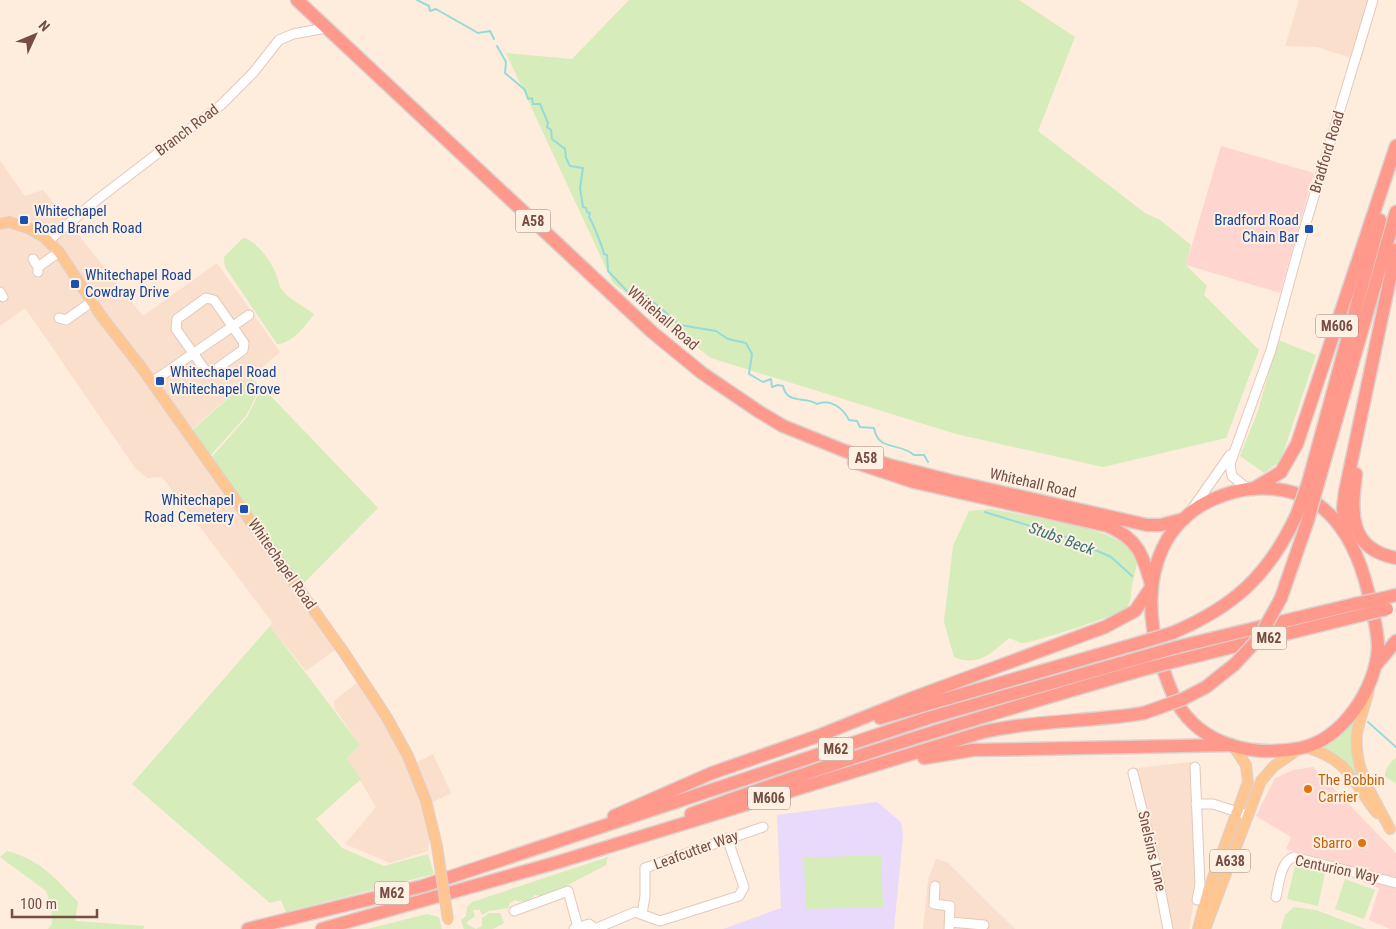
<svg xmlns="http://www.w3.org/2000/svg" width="1396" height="929" font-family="'Roboto Condensed',sans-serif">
  <rect width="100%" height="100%" fill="#feecdc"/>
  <g fill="#f9dfcc">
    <path d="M1299,0H1378L1361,61L1317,47L1285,46Z"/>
    <path d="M0,161L25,196L43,190L143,316L217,263L280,352L184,436L335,650L306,671L270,626L272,622L162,477L147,478L136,469L25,308L0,326Z"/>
    <path d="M358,682L380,714L405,761L426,809L430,833L428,851L390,863L345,844L376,807L347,758L360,745L335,709L334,701Z"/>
    <path d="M433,754L451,793L431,803L416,763Z"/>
    <path d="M1191,762L1196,874L1195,896L1189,929H1166L1164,905L1129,769Z"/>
    <path d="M936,859L947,862L1015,929H923L928,880Z"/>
  </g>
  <g fill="#ffd6cf">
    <path d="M1221,146L1314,173L1280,293L1186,265Z"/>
    <path d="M1313,767L1396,853V929H1390L1369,920L1379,888L1358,880L1360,869L1286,849L1291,837L1256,816L1275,778L1293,770Z"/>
  </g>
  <path fill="#e9d9fa" d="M877,802L901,822L903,836L894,929H723L781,908L777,815Z"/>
  <g fill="#d6ecba">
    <path d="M629,0H1019L1075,37L1038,131L1145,213L1160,220L1191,245L1186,265L1207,286L1204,295L1259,350L1226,438L1103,467L956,434L711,358L613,283L506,53L572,59Z"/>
    <path d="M243,238C257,240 273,264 277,277C279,283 279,286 283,291C290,300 305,307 314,314C306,325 292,344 277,344L225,267L224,257Z"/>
    <path d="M1278,340L1316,355L1282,456L1278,463L1264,473L1240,456L1258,411Z"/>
    <path d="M251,378L264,390L258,392L246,416L209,457L190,432Z"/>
    <path d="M266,391L378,508L302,585L210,459L247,417L259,393Z"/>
    <path d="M990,509C1019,514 1100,526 1122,543C1143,558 1136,565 1132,586C1130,595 1133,603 1124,610C1118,615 1032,643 1023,643C1019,643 1013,639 1009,638C990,654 979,667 954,657L944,622L953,546L969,511Z"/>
    <path d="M270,626L360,745L347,758L361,779L316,819L342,848L384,866L428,854L434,874L286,912L281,900L270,903L132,784Z"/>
    <path d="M1354,721L1353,758L1356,773L1342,758L1322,747L1339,735Z"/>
    <path d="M1396,758V783L1385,777C1384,770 1391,761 1396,758Z"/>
    <path d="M7,851C41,860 55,878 78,902L75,921L145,926L143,929H48L52,924L51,905L46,891L0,857Z"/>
    <path d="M881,855L883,907L806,909L804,858Z"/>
    <path d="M608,857L606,865L545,897L535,895C529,901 523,903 515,900L510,903L508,908L489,911L482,915L480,910H473L475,916L467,922V924L476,929L482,926V918L489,913H500L504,923L493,929H464L461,920L466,916L467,907L472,902Z"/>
    <path d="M1295,866L1325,873L1318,906L1287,899Z"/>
    <path d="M1345,879L1375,890L1364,919L1335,909Z"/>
    <path d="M1294,907L1316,910L1366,929H1281L1285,915Z"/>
    <path d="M427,914L439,917L442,929H367Z"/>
  </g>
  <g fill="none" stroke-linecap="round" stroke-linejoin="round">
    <g stroke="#95dbdb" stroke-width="2">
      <path d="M417,0L429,6L430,11L436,9L478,33L490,31L494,39"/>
      <path d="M497,46L506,62L505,73L525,90L528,99L532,98L533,104H540L548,123L547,127L551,130L552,139L565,149L566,158L570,166L583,168L580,188L583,207L586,208L587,212L590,213L589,217C592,221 603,248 604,254L607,255L608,271L627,291L644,294L680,325L716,331L728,339L746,343L752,354L749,374L763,382L771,379L772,387L778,385L783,386C787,405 805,396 817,404C830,398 843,408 849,420L857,421L860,427L874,428C878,452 900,442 914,455H924L928,462"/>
      <path d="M985,512L1066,537L1111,557L1132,576"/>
      <path d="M1368,722L1396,747"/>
    </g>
    <g stroke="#e4c8bb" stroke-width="11">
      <g id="minor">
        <path d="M48,241L98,199L221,105L253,73L279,40L293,34L326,28"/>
        <path d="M33,259L38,267V272"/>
        <path d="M38,267L59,252"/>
        <path d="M0,292L3,297"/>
        <path d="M206,298L214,300L244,343L243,350L212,372L205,370L176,329L177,319Z"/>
        <path d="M59,318L66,320L93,301"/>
        <path d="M152,382L249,315"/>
        <path d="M1248,489L1232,476L1230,464L1271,350L1300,243L1373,0"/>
        <path d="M1190,512L1230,455"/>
        <path d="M1195,767L1200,885L1197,900"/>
        <path d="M1133,773L1155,862L1168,929"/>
        <path d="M1196,804H1213L1247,815"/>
        <path d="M935,886L934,904L950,906L949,929"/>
        <path d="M1276,897C1279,885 1280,861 1294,857L1396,883"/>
        <path d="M514,911L568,891L578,927"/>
        <path d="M642,914L645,896V868L763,827"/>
        <path d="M950,922L984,925"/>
        <path d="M574,929L589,924L595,929L635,912L660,921L739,896L744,887L727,838"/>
      </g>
    </g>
    <g stroke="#dbd1ce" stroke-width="12">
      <g id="major">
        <path d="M0,224L9,222L28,228L44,237L59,252L102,317L141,367L345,654L386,716L408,756L426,801L437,846"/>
        <path d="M1369,689C1366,705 1359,719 1357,734C1353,769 1375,799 1390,829"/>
        <path d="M1304,747C1349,759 1351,780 1377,813"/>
        <path d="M1198,929L1208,891L1248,782L1246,765L1233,746"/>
        <path d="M1205,929L1261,781L1274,766L1299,749"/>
      </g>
    </g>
    <g stroke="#dbd1ce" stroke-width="15">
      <g id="highway">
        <path d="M297,0L652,332L702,373L758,411L783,426L845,451L889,465L952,481L1147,525H1161L1184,519"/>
        <path d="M854,462L914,482L1108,526C1138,539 1143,555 1151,584"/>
        <path d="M1356,474C1351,512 1348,549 1396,558"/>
        <path d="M1308,483L1380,220"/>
        <path d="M1317,487L1396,212"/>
        <path d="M1248,489C1319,482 1352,527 1368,591C1372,610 1378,629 1378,648C1376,688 1343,739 1301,748C1255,757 1203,747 1177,703C1169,688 1164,672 1159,656C1137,578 1160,504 1248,489Z"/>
        <path d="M1253,489L1281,472L1297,444L1396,146"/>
        <path d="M1346,533L1343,509L1345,492L1396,250"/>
        <path d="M1281,598L1308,520"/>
        <path d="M1384,598L1396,595"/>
        <path d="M1172,633C1234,607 1269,575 1297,514"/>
        <path d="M1177,647L1355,604"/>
        <path d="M1180,660L1358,616"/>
        <path d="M1377,664L1396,641"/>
        <path d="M1206,687L1235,664"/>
        <path d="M880,718L1139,643"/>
        <path d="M924,758L973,750L1231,745"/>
        <path d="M691,814C840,759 992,713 1145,669"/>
        <path d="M614,816L712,773L818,736L910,699L1105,627L1135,611L1150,589"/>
        <path d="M248,929L423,886L928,718L1142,657"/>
        <path d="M322,929L555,863L983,732C1036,720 1090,722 1144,713"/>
      </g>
    </g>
    <use href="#minor" stroke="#fff" stroke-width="9"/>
    <use href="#major" stroke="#ffc692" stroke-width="10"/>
    <use href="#highway" stroke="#ff998c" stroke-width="12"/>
    <g stroke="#dbd1ce" stroke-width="12" stroke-linecap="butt">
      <path id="major-bridge" d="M437,846L448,920"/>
    </g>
    <g stroke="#dbd1ce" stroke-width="15" stroke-linecap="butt">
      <g id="highway-bridge">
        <path d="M1297,514L1308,483"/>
        <path d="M1308,520L1317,487"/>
        <path d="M1355,604L1384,598"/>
        <path d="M1358,616L1387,609"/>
        <path d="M1139,643L1172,633"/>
        <path d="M1142,657L1177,647"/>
        <path d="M1235,664L1259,638L1281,598"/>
        <path d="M1145,669L1180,660"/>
        <path d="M1144,713L1183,699L1206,687"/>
      </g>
    </g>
    <use href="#major-bridge" stroke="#ffc692" stroke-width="10"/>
    <use href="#highway-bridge" stroke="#ff998c" stroke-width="12"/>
  </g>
  <g fill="#1a4fb4" stroke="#fff0e4" stroke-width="2">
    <rect x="19" y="215" width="10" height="10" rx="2.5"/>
    <rect x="1304" y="224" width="10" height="10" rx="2.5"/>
    <rect x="70" y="279" width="10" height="10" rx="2.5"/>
    <rect x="155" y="376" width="10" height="10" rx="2.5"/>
    <rect x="239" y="504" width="10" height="10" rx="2.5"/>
  </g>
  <g fill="#e8710a" stroke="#fff0e4" stroke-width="2">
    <circle cx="1308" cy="789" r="5"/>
    <circle cx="1362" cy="843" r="5"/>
  </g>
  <g text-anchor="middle" stroke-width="4" stroke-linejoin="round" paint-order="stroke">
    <g fill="#fff0e4" stroke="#9e7e73" stroke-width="1">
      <rect x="515.5" y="209.5" width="35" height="23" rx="4"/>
      <rect x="1316" y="314.5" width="42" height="23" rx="4"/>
      <rect x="848.5" y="446.5" width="35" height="23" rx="4"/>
      <rect x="1251.5" y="626.5" width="35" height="23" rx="4"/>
      <rect x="818.5" y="737.5" width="35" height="23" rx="4"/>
      <rect x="748" y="786.5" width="42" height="23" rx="4"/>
      <rect x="1210" y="849.5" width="40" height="23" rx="4"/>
      <rect x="374.5" y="881.5" width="35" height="23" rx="4"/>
    </g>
    <g font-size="14" font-weight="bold" fill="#754d43">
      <text x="533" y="226">A58</text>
      <text x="1337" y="331">M606</text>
      <text x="866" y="463">A58</text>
      <text x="1269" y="643">M62</text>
      <text x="836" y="754">M62</text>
      <text x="769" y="803">M606</text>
      <text x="1230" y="866">A638</text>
      <text x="392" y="898">M62</text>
    </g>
    <g font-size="15" fill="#754d43" stroke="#fff0e4">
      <text transform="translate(187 130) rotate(-37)" y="5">Branch Road</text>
      <text transform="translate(1327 152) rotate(-73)" y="5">Bradford Road</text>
      <text transform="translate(663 318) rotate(41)" y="5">Whitehall Road</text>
      <text transform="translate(1033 483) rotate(13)" y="5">Whitehall Road</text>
      <text transform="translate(282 564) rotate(55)" y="5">Whitechapel Road</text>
      <text transform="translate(696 850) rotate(-20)" y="5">Leafcutter Way</text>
      <text transform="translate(1152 851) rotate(77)" y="5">Snelsins Lane</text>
      <text transform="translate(1337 869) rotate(12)" y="5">Centurion Way</text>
    </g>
    <g font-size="15" fill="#164399" stroke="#fff0e4" text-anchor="start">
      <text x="34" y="216">Whitechapel<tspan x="34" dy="17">Road Branch Road</tspan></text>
      <text x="1299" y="225" text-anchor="end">Bradford Road<tspan x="1299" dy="17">Chain Bar</tspan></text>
      <text x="85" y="280">Whitechapel Road<tspan x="85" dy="17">Cowdray Drive</tspan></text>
      <text x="170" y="377">Whitechapel Road<tspan x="170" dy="17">Whitechapel Grove</tspan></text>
      <text x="234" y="505" text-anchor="end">Whitechapel<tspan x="234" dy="17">Road Cemetery</tspan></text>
    </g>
    <g font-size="15" fill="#c56008" stroke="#fff0e4" text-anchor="start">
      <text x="1318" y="785">The Bobbin<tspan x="1318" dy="17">Carrier</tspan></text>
      <text x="1352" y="848" text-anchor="end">Sbarro</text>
    </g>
    <g font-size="16" font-style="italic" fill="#337476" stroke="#fff0e4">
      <text transform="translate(1062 538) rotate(20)" y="6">Stubs Beck</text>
    </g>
  </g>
  <g transform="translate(35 35) rotate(46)" stroke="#fff0e4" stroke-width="4" paint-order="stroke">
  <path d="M0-4L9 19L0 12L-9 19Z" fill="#754d43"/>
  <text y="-8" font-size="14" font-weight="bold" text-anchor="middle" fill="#754d43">N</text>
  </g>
  <path d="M12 909v8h85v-8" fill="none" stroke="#754d43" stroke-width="2.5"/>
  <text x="20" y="909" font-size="15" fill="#754d43" stroke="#fff0e4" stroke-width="4" paint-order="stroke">100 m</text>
</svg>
